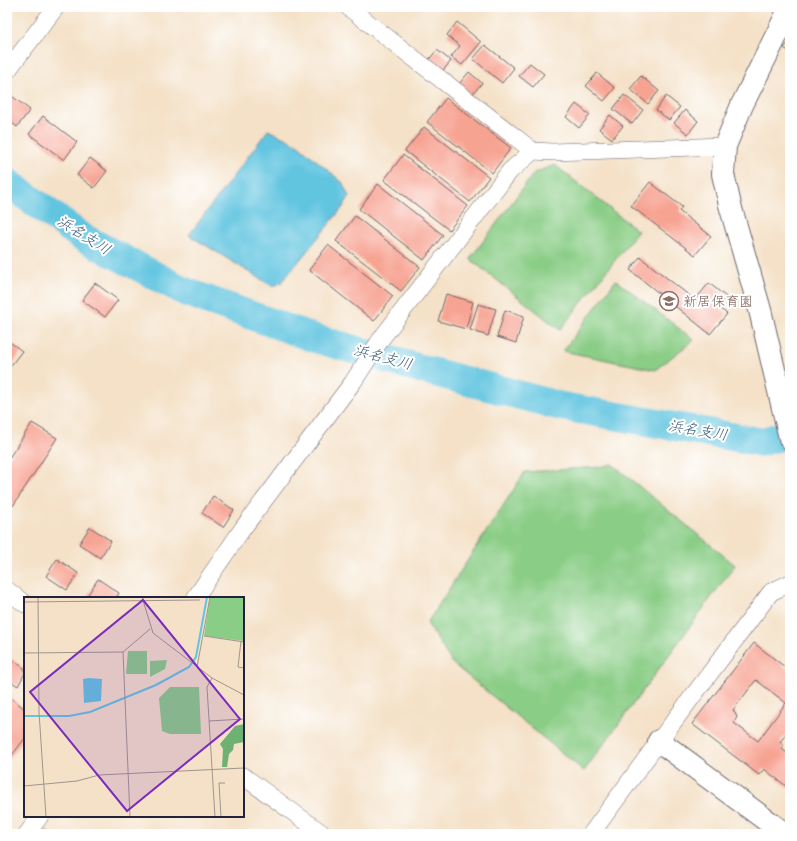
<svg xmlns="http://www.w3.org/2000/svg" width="797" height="841" font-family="Itim,'Klee One',sans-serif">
  <rect width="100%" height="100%" fill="#fff"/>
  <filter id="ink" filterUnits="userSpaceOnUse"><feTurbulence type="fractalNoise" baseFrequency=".025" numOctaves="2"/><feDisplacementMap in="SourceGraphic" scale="8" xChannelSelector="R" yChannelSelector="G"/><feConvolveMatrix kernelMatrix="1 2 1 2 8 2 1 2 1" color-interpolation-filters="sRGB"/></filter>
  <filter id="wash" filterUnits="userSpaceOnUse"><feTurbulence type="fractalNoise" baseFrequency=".012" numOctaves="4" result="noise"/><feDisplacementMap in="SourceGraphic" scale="16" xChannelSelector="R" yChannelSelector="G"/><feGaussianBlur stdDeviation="0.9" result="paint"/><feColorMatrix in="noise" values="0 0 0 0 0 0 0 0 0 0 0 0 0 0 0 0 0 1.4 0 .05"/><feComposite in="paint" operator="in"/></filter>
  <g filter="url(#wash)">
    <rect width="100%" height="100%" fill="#f4e1c7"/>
    <g fill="#8acd86" stroke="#567860">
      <path d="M555,165L638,231L560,330L470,259L534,173Z"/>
      <path d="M616,280L694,340L655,370L563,351Z"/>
      <path d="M612,464L735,565L584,771L452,663L427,623L525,472L600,467Z"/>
    </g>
    <path fill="#62c5e0" stroke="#42748e" d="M268,130L297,144L342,182L349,197L343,207L281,283L272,286L189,235Z"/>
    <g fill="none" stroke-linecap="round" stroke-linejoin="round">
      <path stroke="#62c5e0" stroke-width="29" d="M7,182L82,237L186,292L314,338L407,365L560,406L761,442L790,434"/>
    </g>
    <g id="blocks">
      <g fill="#f7a392" fill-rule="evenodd">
        <path d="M457,22L481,42L462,65L451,57L460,46L447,35Z"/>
        <path d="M790,41V52L784,48Z"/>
        <path d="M485,45L514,68L502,83L473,59Z"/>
        <path d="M437,50L451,61L440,74L426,63Z"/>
        <path d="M530,63L544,74L533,87L519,76Z"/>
        <path d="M469,72L482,83L471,96L458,85Z"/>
        <path d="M597,73L615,88L604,101L586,86Z"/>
        <path d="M641,76L659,91L648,104L630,89Z"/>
        <path d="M8,93L30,110L17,127L7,119V94Z"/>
        <path d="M624,95L643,110L632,124L613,109Z"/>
        <path d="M666,96L680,107L669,120L656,110Z"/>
        <path d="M446,98L511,148L492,173L427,122Z"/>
        <path d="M576,104L590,115L579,128L566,117Z"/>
        <path d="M685,110L698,121L688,134L674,123Z"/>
        <path d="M610,115L623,126L612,139L599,129Z"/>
        <path d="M43,116L77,142L64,160L29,134Z"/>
        <path d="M424,127L489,177L470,202L405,151Z"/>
        <path d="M403,155L468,206L449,230L384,180Z"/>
        <path d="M90,158L107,171L94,188L77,175Z"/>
        <path d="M650,182L682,207L679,211L711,236L695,255L631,206Z"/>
        <path d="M378,184L443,235L424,260L359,209Z"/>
        <path d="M355,216L420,267L401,291L336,241Z"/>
        <path d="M328,245L393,296L374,321L309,270Z"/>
        <path d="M640,257L695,300L709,283L726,297L718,307L727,314L710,334L630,270Z"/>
        <path d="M95,283L118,300L105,317L82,300Z"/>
        <path d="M446,294L473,302L466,329L438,321Z"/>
        <path d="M478,304L496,309L488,336L470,330Z"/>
        <path d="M505,310L524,316L516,343L497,337Z"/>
        <path d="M7,340L22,351L9,368L7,367Z"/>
        <path d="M32,423L57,438L13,506L7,503V461Z"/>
        <path d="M213,496L234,510L223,527L202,513Z"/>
        <path d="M90,527L111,541L100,558L79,544Z"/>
        <path d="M57,559L78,573L67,590L46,576Z"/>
        <path d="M98,579L119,593L116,598H90L87,596Z"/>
        <path d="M754,643L790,671V737L786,734L780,742L783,744V747L782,749L790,755V789L764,769L759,775L692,724ZM756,680L786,703L758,741L734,723L737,717L735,713L733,710Z"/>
        <path d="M7,655L25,669V673L18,686L7,679Z"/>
        <path d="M7,695L25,709V738L7,762Z"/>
        <path d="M44,829L50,834H40Z"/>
      </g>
    </g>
  </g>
  <g filter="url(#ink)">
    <use href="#blocks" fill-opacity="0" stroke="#6c656c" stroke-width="1"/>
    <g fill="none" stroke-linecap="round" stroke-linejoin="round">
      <g stroke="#6c656c" stroke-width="18">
        <g id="street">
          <path d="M348,7L533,151L553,152L725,146"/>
          <path d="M7,71L56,7"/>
          <path d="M7,590L25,604"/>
          <path d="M195,598L243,528L353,382L381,339L510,171L533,151"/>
          <path d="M243,776L323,834"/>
          <path d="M27,834L40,816"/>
          <path d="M591,834L659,741L771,592L790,583"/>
        </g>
      </g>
      <g stroke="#6c656c" stroke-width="24">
        <g id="secondary">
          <path d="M790,8L742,105L725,146L723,174L730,205L760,310L790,438"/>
          <path d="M659,741L785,834"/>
        </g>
      </g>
      <use href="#street" stroke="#fff" stroke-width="17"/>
      <use href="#secondary" stroke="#fff" stroke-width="22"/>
    </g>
  </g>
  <defs>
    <g id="school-ring" transform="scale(1)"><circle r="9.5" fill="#fff" stroke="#8d6e63" stroke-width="1.5"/><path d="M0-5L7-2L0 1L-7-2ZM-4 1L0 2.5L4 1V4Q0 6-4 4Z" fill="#8d6e63"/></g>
  </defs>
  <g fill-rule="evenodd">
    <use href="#school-ring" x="669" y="301"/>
  </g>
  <g text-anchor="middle" stroke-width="4" stroke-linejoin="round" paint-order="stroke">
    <g font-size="14" fill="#785e54" stroke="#fff" text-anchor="start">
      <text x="683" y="306">新居保育園</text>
    </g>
    <g font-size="15" font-style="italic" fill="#385b75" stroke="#fff">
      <text transform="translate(84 235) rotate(32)" y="5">浜名支川</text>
      <text transform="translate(383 357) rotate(15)" y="5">浜名支川</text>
      <text transform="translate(698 430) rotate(10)" y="5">浜名支川</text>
    </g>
  </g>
  <g transform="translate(24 597)">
    <rect width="220" height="220" fill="#f4e1c7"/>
    <path d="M186,0H220V44L180,39ZM104,54H123V77H102ZM143,63L141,72L126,80V64ZM146,90H175L177,137H146L138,134L135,101Z" fill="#8acd86"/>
    <path d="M220,127V145L210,147L209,153L205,157L203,170H198L199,152L196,147L211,129Z" fill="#6fb073"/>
    <path d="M65,81L78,82L77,104L60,106L59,82Z" fill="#62c5e0"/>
    <path fill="none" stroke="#62c5e0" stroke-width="2" d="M0,119H45L66,115L132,88L165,70L172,60L183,0"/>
    <path fill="none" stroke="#a0958f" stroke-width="1" d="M14,0L15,115L22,220M118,0L129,36L188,81L220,98M0,5L176,3M180,39L220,45M217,44L214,70L220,71M99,55L106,220M0,56L99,55L126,32M173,70L186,0M188,81L183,90L191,220M185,124L220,122M0,189L53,184L75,178L220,171M197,220L195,186H201"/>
    <path fill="#7b2cbf" fill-opacity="0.15" stroke="#7b2cbf" stroke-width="2" d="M119,3L216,122L103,214L6,95Z"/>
    <rect width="220" height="220" fill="none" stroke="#22223b" stroke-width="2"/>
  </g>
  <rect width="797" height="841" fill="none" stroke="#fff" stroke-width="24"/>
</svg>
